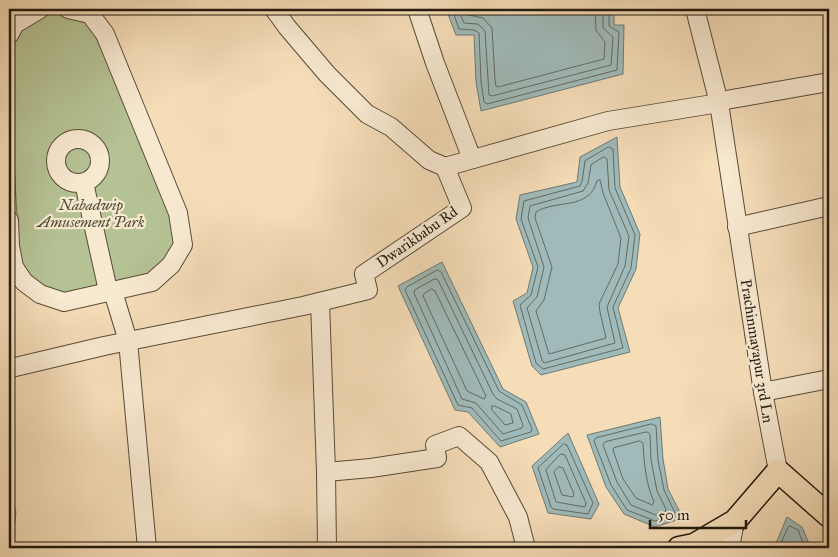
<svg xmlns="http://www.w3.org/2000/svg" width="838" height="557" font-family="'IM FELL Great Primer',serif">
  <rect width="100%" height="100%" fill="#f5ddb8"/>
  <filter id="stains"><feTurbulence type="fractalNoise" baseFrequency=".004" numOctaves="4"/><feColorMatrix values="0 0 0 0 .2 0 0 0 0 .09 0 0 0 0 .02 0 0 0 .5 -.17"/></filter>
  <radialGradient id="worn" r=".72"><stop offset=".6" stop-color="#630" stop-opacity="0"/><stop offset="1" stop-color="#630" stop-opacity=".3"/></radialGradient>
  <path fill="#b5c294" stroke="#6c6e51" d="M45,14H68L85,20L101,38L171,215L177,242L166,263L148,277L66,295L45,290L26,272L19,254L9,71C13,34 12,32 45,14Z"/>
  <g fill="#a0bab9" stroke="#6e7a75">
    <path d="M446,9H614V25H624L623,74L481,111L476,82L474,35H456Z"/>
    <path d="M617,137L620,187L640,234L636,269L618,308L630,352L541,375L532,366L513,301L527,293L533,267L516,219L520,195L577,182L580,157Z"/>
    <path d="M442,262L503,389L526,402L539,434L500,447L468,412L455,410L398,286Z"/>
    <path d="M660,417L663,459L668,489L683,518L655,527L624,514L606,487L587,435Z"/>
    <path d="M568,433L599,504L591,519L548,513L532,466Z"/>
    <path d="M9,490L16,512L12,548H9Z"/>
    <path d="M787,517L802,527L811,548H774Z"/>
  </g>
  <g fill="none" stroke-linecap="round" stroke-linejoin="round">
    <g stroke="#626a64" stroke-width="1">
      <path d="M452,9L459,29L474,30L479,33L481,81L484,102L487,104L617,70L619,32L609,26V9"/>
      <path d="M458,9L464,23L478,24L485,31L489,95L492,96L611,65L613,37L603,28V9"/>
      <path d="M466,9L469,15L483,18L492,28L495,80L496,86L498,87L604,59L605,42L596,30L595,9"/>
      <path d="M609,147L613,149L615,188L635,235L631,268L613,307L623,348L543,369L536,363L520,305L531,295L538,267L521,219L524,201L580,186L582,182L585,161Z"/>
      <path d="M604,157L607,159L609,190L629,236L625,266L607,307L615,343L544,363L542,360L527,308L537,297L544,267L528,218L530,206L583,191L588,183L591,165Z"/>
      <path d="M600,180L603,193L621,238L618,264L599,304L600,312L606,338L549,354L536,311L544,300L552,267L535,218L536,212C556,199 589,211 597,181Z"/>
      <path d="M438,270L441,272L499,391L522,405L532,429L531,432L501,441L472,408L458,405L405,290L407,287Z"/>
      <path d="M435,279L438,280L493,394L497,399L517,409L523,425L522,428L503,434L476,403L462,399L414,293L415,290Z"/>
      <path d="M432,289L435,291L486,396L484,399L467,391L423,296L424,294Z"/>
      <path d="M492,406H495L511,414L513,423L505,425L492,410Z"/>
      <path d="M652,424L656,426L658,460L664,490L675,513L674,516L655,521L627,510L611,485L594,441L596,438Z"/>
      <path d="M647,432L650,434L651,460L657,491L666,509L665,512L656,515L631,505L617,482L603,445L605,442Z"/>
      <path d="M640,441L643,443C644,463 646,484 654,502L652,505L636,498L623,479L613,450L614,448Z"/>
      <path d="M564,444L567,445L593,503L588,514L553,509L551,507L538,468Z"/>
      <path d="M561,454L565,455L586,503L585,507L556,502L546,470Z"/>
      <path d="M559,467L563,468L574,494L573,497L562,495L554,472Z"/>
      <path d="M779,548L788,527L790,526L798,530L805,548"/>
    </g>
    <g stroke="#584b38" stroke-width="20">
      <g id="minor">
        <path d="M274,9L287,27L327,74L367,114L391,127L429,160L445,167"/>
        <path d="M417,9L435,63L472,159"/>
        <path d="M695,9L719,103L763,392L778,471"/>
        <path d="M9,35L15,24L40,9"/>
        <circle cx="78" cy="161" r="22"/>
        <path d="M445,167L608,121L719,103L726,100L829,82"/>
        <path d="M84,183L107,286L109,293L114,295L128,341L147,548"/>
        <path d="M9,220L10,246L14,267L24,282L40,294L64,302L152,282L171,265L183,245L178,213L105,34L90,14L68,9"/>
        <path d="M737,227L829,206"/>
        <path d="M320,302L326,472L327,548"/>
        <path d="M11,368L104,346L303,306L368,290L364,274L462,208L445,167"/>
        <path d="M763,392L829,379"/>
        <path d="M326,472L371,468L437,458L435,445L459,436L489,462L518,517L526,548"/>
        <path d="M730,548L735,521"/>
      </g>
    </g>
    <g stroke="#231a0e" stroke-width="25">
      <path id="major" d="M679,548L694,545L735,521L778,471L829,516"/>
    </g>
    <use href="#minor" stroke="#f8e9d1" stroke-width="18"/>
    <use href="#major" stroke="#f5ddb8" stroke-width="22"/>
  </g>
  <g text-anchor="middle" stroke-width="4.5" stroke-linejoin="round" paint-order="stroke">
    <g font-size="15" font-style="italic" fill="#4f4c36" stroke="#f8e9d1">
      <text x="91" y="210">Nabadwip<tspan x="91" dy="17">Amusement Park</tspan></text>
    </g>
    <g font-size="15" fill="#231a0e" stroke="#f8e9d1">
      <text transform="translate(417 237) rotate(-35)" y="5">Dwarikbabu Rd</text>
      <text transform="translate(757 351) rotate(81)" y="5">Prachinmayapur 3rd Ln</text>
    </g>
  </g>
  <rect width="838" height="557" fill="none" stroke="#f5ddb8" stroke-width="30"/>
  <rect x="10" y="10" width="818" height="537" fill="none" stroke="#231a0e" stroke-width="2.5"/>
  <rect x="15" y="15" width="808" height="527" fill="none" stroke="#231a0e"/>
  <path d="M650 520v8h96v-8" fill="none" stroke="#231a0e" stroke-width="2.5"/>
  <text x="658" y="520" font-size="15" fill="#231a0e" stroke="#f8e9d1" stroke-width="4" paint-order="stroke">50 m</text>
  <rect width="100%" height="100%" filter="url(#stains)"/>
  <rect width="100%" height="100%" fill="url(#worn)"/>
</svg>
